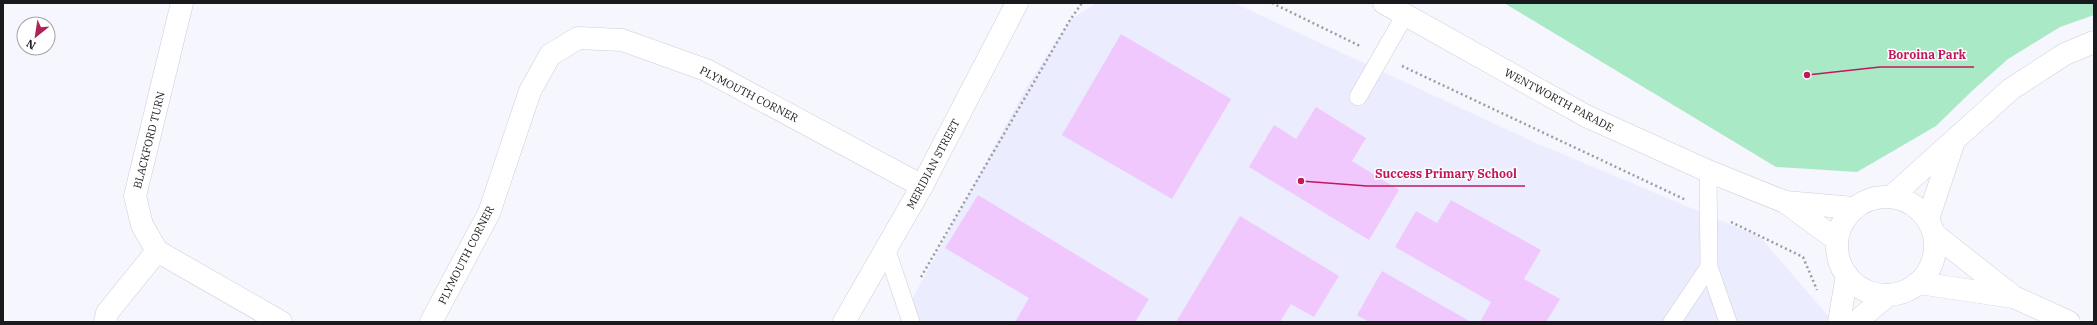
<svg xmlns="http://www.w3.org/2000/svg" width="2097" height="325" font-family="'IBM Plex Serif',serif">
  <rect width="100%" height="100%" fill="#f6f6fe"/>
  <path fill="#ebecfd" d="M1097,3H1234L1536,143L1760,237L1829,317L1827,322H900L1027,86L1070,20Z"/>
  <path fill="#aae9c6" d="M1504,3H2094V15L2060,27L2008,59L1973,90L1936,126L1857,172L1776,167Z"/>
  <g fill="#f1c8fd">
    <path d="M1121,34L1231,99L1172,199L1062,135Z"/>
    <path d="M1316,107L1366,138L1352,161L1399,190L1369,240L1249,167L1274,125L1296,139Z"/>
    <path d="M978,195L1149,299L1135,322H1015L1029,298L945,248Z"/>
    <path d="M1451,200L1541,250L1524,279L1560,299L1546,322H1480L1491,302L1395,247L1416,211L1437,223Z"/>
    <path d="M1240,216L1339,276L1314,317L1291,304L1280,322H1176Z"/>
    <path d="M1382,271L1471,322H1369L1357,315Z"/>
  </g>
  <g fill="none" stroke-linecap="round" stroke-linejoin="round">
    <g stroke="#ceced8" stroke-width="18">
      <g id="service">
        <path d="M1358,97L1405,15"/>
        <path d="M1708,171L1709,267L1728,322"/>
        <path d="M886,248L911,322"/>
        <path d="M1672,322L1709,267"/>
      </g>
    </g>
    <g stroke="#ceced8" stroke-width="23">
      <g id="minor">
        <path d="M182,3L135,196L142,225L157,251L281,322"/>
        <path d="M1891,197L2011,89L2065,54L2094,42"/>
        <path d="M1928,219L1954,141"/>
        <path d="M105,322L107,313L157,251"/>
        <path d="M431,322L489,213L530,91L550,55L578,38L622,40L706,70L922,186"/>
        <path d="M844,322L922,186L1017,3"/>
        <path d="M1839,322L1847,275"/>
        <path d="M1856,322L1888,295"/>
      </g>
    </g>
    <g stroke="#ceced8" stroke-width="23">
      <g id="tertiary">
        <path d="M1384,3L1586,116L1708,171L1785,202L1837,240"/>
        <circle cx="1886" cy="246" r="49"/>
        <path d="M1785,202L1854,208"/>
        <path d="M1934,234L2014,297L2069,322"/>
        <path d="M1919,283L2013,297"/>
      </g>
    </g>
    <g stroke="#9b9ba1" stroke-width="2.5" stroke-dasharray="2 3" stroke-linecap="butt">
      <path d="M1272,3L1360,46"/>
      <path d="M1402,66L1686,200"/>
      <path d="M1731,222L1803,257L1817,290"/>
      <path d="M921,277L1070,20L1082,3"/>
    </g>
    <use href="#service" stroke="#fff" stroke-width="17"/>
    <use href="#minor" stroke="#fff" stroke-width="22"/>
    <use href="#tertiary" stroke="#fff" stroke-width="22"/>
  </g>
  <g text-anchor="middle" stroke-width="3" stroke-linejoin="round" paint-order="stroke">
    <g font-size="11" fill="#191a1d" stroke="#fff">
      <text transform="translate(749 94) rotate(27)" y="4">PLYMOUTH CORNER</text>
      <text transform="translate(1559 100) rotate(28)" y="4">WENTWORTH PARADE</text>
      <text transform="translate(149 140) rotate(-76)" y="4">BLACKFORD TURN</text>
      <text transform="translate(933 164) rotate(-62)" y="4">MERIDIAN STREET</text>
      <text transform="translate(466 255) rotate(-63)" y="4">PLYMOUTH CORNER</text>
    </g>
  </g>
  <path fill="none" stroke="#c2185b" stroke-width="1.5" d="M1807 75L1880 67H1974M1301 181L1367 186H1525"/>
  <g fill="#c2185b" stroke="#fff" stroke-width="1.5">
    <circle cx="1807" cy="75" r="4"/>
    <circle cx="1301" cy="181" r="4"/>
  </g>
  <g font-size="12" text-anchor="middle" font-weight="bold" fill="#c2185b" stroke="#fff" stroke-width="3" stroke-linejoin="round" paint-order="stroke">
    <text x="1927" y="59">Boroina Park</text>
    <text x="1446" y="178">Success Primary School</text>
  </g>
  <rect width="2097" height="325" fill="none" stroke="#191a1d" stroke-width="8"/>
  <g transform="translate(36 36) rotate(210)"><circle r="19" fill="#ffffff" stroke="#a3a3a5"/>
  <path d="M0-3L7 15L0 10L-7 15Z" fill="#b02157"/>
  <text y="-6" font-size="11" font-weight="bold" text-anchor="middle" fill="#191a1d">N</text>
  </g>
</svg>
